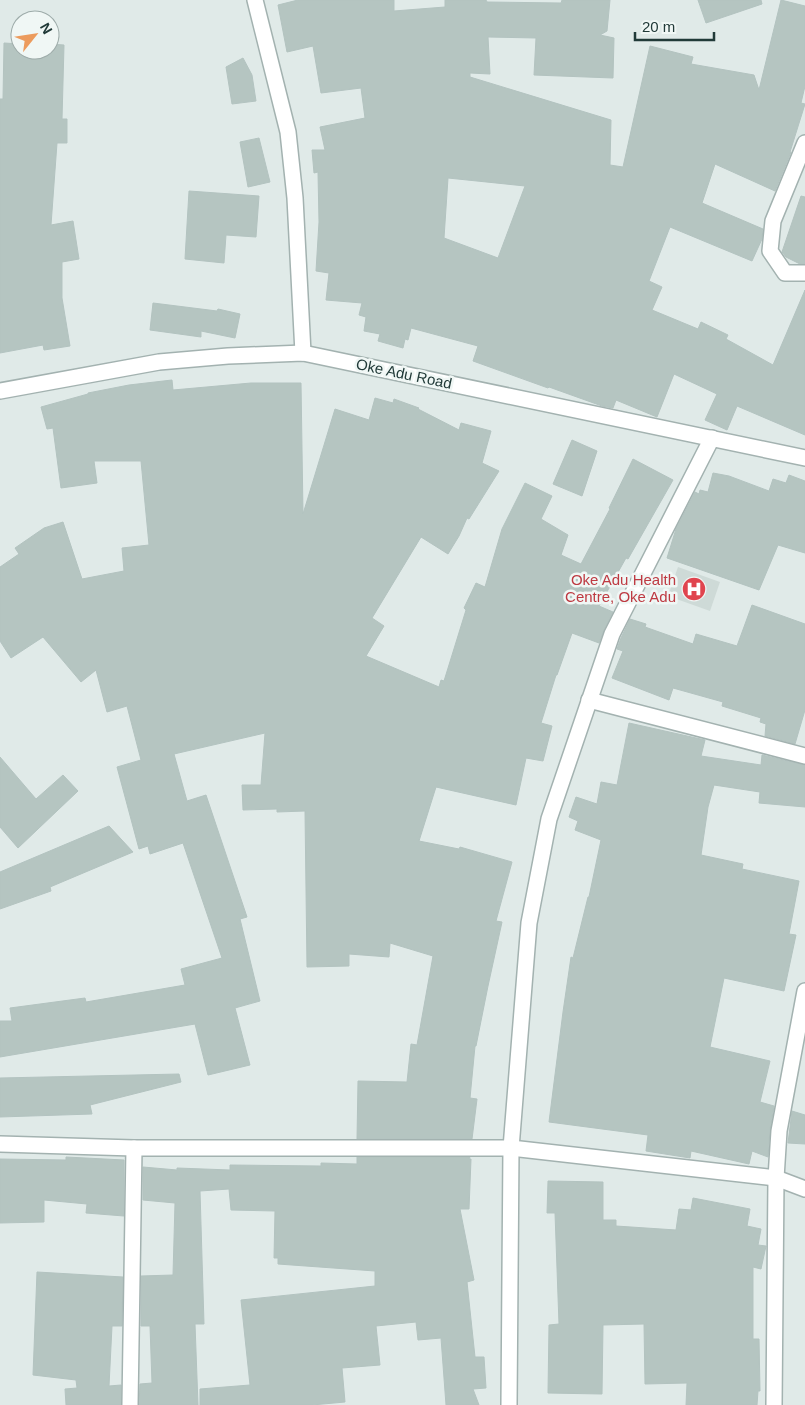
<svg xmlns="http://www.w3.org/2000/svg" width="805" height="1405" font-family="Helvetica,sans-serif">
  <rect width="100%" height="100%" fill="#e0eae8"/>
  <path fill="#cedad7" d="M678,567L720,582L710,611L668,596Z"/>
  <g fill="#b5c5c1" stroke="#b3c3c0" fill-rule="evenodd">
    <path d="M298,0H394V11L445,7V0H486L487,2L561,3L562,0H610L607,31L600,35L614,38L613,78L534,75L536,38L488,37L490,74L470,73V77L611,120L610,165L623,167L650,46L693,57L691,64L754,75L759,90L781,0L805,6V86L801,103L805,104L790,152H791L775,191L715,164L702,203L763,229L762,239L752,261L670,227L649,281L662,287L652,310L698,329L701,322L728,335L726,339L773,365L805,290V435L737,406L727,430L705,420L717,394L674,374L657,417L616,400L613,408L602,406L549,387L548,388L473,361L478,346L411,328L408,340L405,339L403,348L378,341L380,334L364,331L366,317L359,315L362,303L326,300L329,273L316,271L319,222L318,172L314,173L312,150H325L320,127L365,118L361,88L321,93L313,46L287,52L278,5ZM448,178L525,186L498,258L444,238Z"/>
    <path d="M698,0H761L762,4L706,23Z"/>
    <path d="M4,43L20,44V50H50V44L64,45L62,119H67V143H57L51,225L73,221L79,259L62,262V298L70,346L44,350L43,345L0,353V99H3Z"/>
    <path d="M243,58L252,75L256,101L232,104L226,67Z"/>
    <path d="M259,138L270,182L248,187L240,142Z"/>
    <path d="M189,191L259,196L256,237L226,235L224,263L185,259Z"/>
    <path d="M801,196L805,197V264H800L786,257L782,252Z"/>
    <path d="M153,303L217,311L218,309L240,314L235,338L201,331V337L150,330Z"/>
    <path d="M172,380L173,390L251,383H301L303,514L335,409L369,420L375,398L393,403L394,399L419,408L418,409L459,430L461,423L491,431L482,463L499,471L469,519L467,518L459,536L448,554L421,537L372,618L384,626L366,656L439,687L441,680L444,681L466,610L464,608L476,583L485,587L502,529L525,483L552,496L541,519L568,535L561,555L581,564L610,509L609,508L633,459L673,480L628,559L626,558L599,606L613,612L604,630L599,643L572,633L557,675H556L541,723L552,726L543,761L526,758L516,805L436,787L419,841L459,849L460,847L512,862L496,921L502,922L488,986L476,1046H475L470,1098L477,1099L472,1139H357L358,1081L407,1082L411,1044L417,1045L433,956L390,943L389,957L349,954V966L307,967L305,811L277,812V809L243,810L242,785H261L265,733L174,754L187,801L206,795L247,917L240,919L260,1001L235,1008L250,1065L208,1075L195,1024L0,1057V1021H12L10,1008L85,998L86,1002L185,985L181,969L222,958L183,843L150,854L148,846L139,849L117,767L141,760L127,706L107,712L96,670L81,682L43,637L11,658L0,641V567L19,554L15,548L44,528L63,522L82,579L124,571L122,548L149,545L141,461H94L97,483L61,488L53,428L47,429L41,407L88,394V393L129,385Z"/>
    <path d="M572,440L597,451L582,496L553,484Z"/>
    <path d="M713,473L729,476L769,491L773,479L786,483L789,475L805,481V553L778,545L759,590L667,558L676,529L695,492L699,494L700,490L708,492Z"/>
    <path d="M752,605L805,624V710L795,744L765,736L766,724L760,722L761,718L722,706L723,702L673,688L669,700L612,678L623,651L617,649L621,638L630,619L646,624L645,627L693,644L696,634L737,646Z"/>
    <path d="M629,723L705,740L701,756L761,765L762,755L805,765V807L759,803L760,792L714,785L708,807L701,855L743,864L742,869L799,881L789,934L796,935L784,991L724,978L710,1047L770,1061L760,1102L774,1106L770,1130L768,1157L752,1151L749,1164L691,1151L690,1158L646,1151L648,1135L549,1122L563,1012L571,957L573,958L588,897H589L601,840L575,830L578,821L569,817L576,797L597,804L601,782L617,785Z"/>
    <path d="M0,757L36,799L63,775L78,791L18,848L0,827Z"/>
    <path d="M109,826L133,852L50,887L51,891L0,909V872Z"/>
    <path d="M179,1074L181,1082L90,1105L92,1114L0,1117V1078Z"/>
    <path d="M792,1111L805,1115V1144L788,1143Z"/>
    <path d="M66,1157L124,1160V1216L86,1213L87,1204L44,1200V1222L0,1223V1159L66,1160Z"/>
    <path d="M357,1157H470L469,1159H471L469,1209H460L474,1280L467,1282L475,1357H484L486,1388L473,1389L479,1405H446L441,1338L418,1340L416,1322L376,1326L380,1365L342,1368L345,1402L312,1405H200V1389L250,1385L241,1300L375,1286V1271L278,1264V1258H274L275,1211L231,1210L229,1189L200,1191L204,1324H195L198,1405H139L140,1384L152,1383L150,1326H141V1276L173,1275L175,1203L143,1200V1167L177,1170V1168L230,1170V1165L321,1166V1163L357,1164Z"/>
    <path d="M548,1181L603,1182V1220H616V1226L676,1230L679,1209L691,1210L693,1198L750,1209L747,1226L761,1229L758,1245L766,1246L761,1269L753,1267V1339H759L760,1391H758L757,1405H686L687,1383L645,1384L644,1324L603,1325L602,1394L548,1393L549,1325L559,1324L555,1213H547Z"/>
    <path d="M37,1272L123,1277L122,1326H112L109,1386L121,1385V1405H66L65,1389L77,1388L76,1380L33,1375Z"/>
  </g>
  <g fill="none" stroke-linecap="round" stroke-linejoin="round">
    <g stroke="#a3b2b0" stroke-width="18">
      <g id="minor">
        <path d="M255,0L288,132L295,198L303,353"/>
        <path d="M805,143L773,221L770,251L785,273H805"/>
        <path d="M0,391L159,362L228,356L303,353L805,458"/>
        <path d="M589,700L805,756"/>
        <path d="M0,1144L134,1148H511L776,1178L805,1189"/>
        <path d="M130,1405L134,1148"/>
        <path d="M509,1405L511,1148L529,923L549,819L612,634L712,438"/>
        <path d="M774,1405L776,1178L779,1131L805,991"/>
      </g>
    </g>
    <use href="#minor" stroke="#fff" stroke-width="15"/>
  </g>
  <defs>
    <g id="hospital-disc" transform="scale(1.25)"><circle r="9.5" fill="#e0444e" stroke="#f0f7f5"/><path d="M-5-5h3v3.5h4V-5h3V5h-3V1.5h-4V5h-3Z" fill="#fff"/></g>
  </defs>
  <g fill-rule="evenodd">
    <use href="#hospital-disc" x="694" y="589"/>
  </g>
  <g text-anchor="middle" stroke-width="5" stroke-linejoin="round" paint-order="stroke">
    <g font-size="15" fill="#213a38" stroke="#f0f7f5">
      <text transform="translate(404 374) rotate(12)" y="5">Oke Adu Road</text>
    </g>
    <g font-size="15" fill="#be3a42" stroke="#f0f7f5" text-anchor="end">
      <text x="676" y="585">Oke Adu Health<tspan x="676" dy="17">Centre, Oke Adu</tspan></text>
    </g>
  </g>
  <g transform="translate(35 35) rotate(60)"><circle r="24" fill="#f0f7f5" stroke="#9daba9"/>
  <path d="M0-4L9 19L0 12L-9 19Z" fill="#ec9b5d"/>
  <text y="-8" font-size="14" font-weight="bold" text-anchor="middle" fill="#213a38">N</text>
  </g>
  <path d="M635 32v8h79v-8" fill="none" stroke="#213a38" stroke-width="2.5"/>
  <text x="642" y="32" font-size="15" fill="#213a38" stroke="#f0f7f5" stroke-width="4" paint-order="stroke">20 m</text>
</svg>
